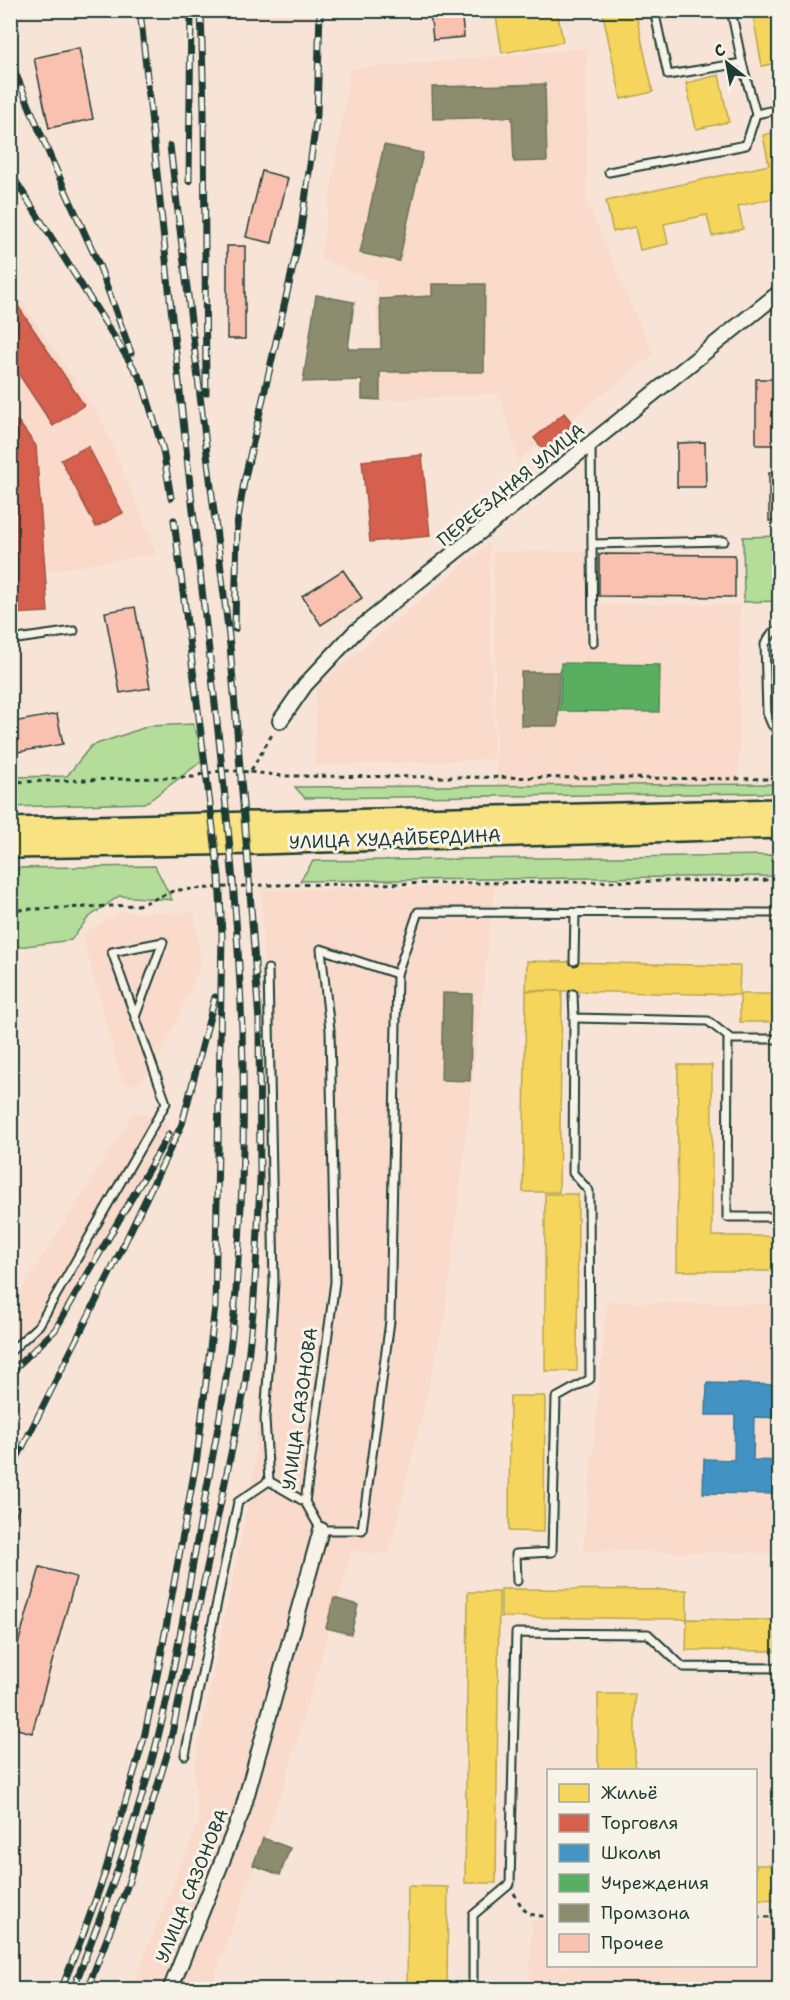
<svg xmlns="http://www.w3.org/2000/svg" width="790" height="2000" font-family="'Shantell Sans',sans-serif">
  <rect width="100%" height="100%" fill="#f8e4d7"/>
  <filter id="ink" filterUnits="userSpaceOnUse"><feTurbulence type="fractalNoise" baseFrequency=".0167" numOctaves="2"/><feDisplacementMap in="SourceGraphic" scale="12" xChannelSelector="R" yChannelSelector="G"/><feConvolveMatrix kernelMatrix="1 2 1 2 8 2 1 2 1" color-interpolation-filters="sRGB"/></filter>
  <g filter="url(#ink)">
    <g fill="#f9dacb">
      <path d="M225,11H312V20L225,18Z"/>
      <path d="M587,48V202L653,355L518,461L499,393L380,401L375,281L320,259L350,69Z"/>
      <path d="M10,285L101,418L157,554L11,576Z"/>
      <path d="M489,543L494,759L315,766L316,687Z"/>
      <path d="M593,551L595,604L740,605L739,783L497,786L493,552Z"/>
      <path d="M495,885L445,1317L389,1554L352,1551L286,1779L210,1989L130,1990L199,1820L193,1772L252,1483L267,1313L262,890Z"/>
      <path d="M120,912H194L201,964L165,1047L139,1085L123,1084L82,934Z"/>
      <path d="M135,1111L170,1125L52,1328L11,1368V1306Z"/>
      <path d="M607,1302L779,1304V1553L583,1551Z"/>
      <path d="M532,1920H548V1966H756V1921H779V1989H529Z"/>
    </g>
    <g fill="#b4dd9a" stroke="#6a8d67" stroke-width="1.5">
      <path d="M779,536V601L744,602L743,537Z"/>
      <path d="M193,724L206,758L146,803L11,807V777L67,776L91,746L149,726Z"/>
      <path d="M779,784V793L305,798L295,787Z"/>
      <path d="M779,855V876L300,881L313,861Z"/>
      <path d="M155,866L172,900L119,896L88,918L71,940L11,948V868Z"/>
    </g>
    <g fill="#f6d55c" stroke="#b6a750" stroke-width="1.5">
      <path d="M495,10H557L563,42L502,53Z"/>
      <path d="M602,10H635L653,92L621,99Z"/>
      <path d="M752,10H780V62L762,66Z"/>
      <path d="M719,75L729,122L696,129L686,83Z"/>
      <path d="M780,131V197L738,206L743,229L712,236L707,215L664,224L668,244L640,250L635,227L613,232L606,201L769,165L763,135Z"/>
      <path d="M527,961L740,966L739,995L526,990Z"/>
      <path d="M526,991H562L559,1192H523Z"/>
      <rect x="740" y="994" width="40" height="28"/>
      <path d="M678,1065H712V1236H780V1271H677Z"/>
      <path d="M545,1194H578L577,1371H545Z"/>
      <path d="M510,1396H545L544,1532L509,1531Z"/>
      <path d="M501,1589L687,1590V1619L501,1617Z"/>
      <path d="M468,1592H499L496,1883H465Z"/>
      <path d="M687,1619L780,1620V1651L686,1650Z"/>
      <rect x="598" y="1694" width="37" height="76"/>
      <path d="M756,1865H780V1900L756,1899Z"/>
      <path d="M408,1886L448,1887L447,1990H407Z"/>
    </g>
    <g fill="#d6604d" stroke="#9f5646" stroke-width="1.5">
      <path d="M10,294L84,405L53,426L10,361Z"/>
      <path d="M564,413L577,429L547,454L534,438Z"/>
      <path d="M10,421H18L36,446L48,612L10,614Z"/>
      <path d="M88,446L123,513L96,527L61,460Z"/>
      <path d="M422,455L430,536L370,542L362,461Z"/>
    </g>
    <path fill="#4393c3" stroke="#387998" stroke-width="1.5" d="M707,1383L780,1385V1418L754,1417L753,1460L780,1461V1494L703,1493L704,1459L734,1460L735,1415H706Z"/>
    <path fill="#5aae61" stroke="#488c54" stroke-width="1.5" d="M561,663L660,665L659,712L560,711Z"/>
    <g fill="#8c8c6e" stroke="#6b745d" stroke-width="1.5">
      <path d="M545,84L547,161L514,162L512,117L433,119L432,87Z"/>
      <path d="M384,145L423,153L399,261L360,253Z"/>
      <path d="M432,284H485L484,372H380V400L362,399V380L303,382L316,295L354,302L348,349H381L380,299L432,296Z"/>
      <path d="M521,672H559L558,726H521Z"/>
      <path d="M443,993L472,994L470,1081L441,1080Z"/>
      <path d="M334,1598L358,1605L351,1634L326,1628Z"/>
      <path d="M263,1838L290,1848L280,1875L253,1865Z"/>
    </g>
    <g fill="#fac1b0" stroke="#1f3d34" stroke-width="1.5">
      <path d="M430,10H461L464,37L433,40Z"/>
      <path d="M79,48L93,119L49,128L34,58Z"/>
      <path d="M262,171L288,178L272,243L246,237Z"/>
      <rect x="227" y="246" width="18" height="93"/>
      <rect x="756" y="379" width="24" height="66"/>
      <path d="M705,442L706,487H677V443Z"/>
      <rect x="769" y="473" width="11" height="48"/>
      <path d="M599,554L735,555V597L599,596Z"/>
      <path d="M343,570L362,598L321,625L302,596Z"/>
      <path d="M135,607L150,688L120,693L105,612Z"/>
      <path d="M57,714L63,744L18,752L13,722Z"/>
      <path d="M10,1507H19L10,1531Z"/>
      <path d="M40,1567L76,1577L32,1733L10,1727V1672Z"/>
    </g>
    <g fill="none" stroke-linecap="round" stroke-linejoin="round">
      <g stroke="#1f3d34" stroke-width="11">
        <g id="service">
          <path d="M654,10L668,75L742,63L731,10"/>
          <path d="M742,63L756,114"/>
          <path d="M609,172L746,145L756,114L780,109"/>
          <path d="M591,444L593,643"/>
          <path d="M592,544L724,541"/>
          <path d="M780,629L772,633L765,644L767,713L772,725L780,731"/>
          <path d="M10,640L74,631"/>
          <path d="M321,949L397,974L390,1321L362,1530H321L305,1502L335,1282L330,1030Z"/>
          <path d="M574,961L575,913"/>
          <path d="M268,969L274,1283L265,1419L269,1481L305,1502"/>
          <path d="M397,974L418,912L780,913"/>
          <path d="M573,994L574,1018L708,1021L731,1039H780"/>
          <path d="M728,1037L727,1217H780"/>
          <path d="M10,1352L39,1325L166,1103L112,952L163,942L135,1017"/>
          <path d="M517,1581L516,1554L552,1552L556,1398L590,1379L589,1191L573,1173L574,1018"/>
          <path d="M185,1755L238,1502L269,1481"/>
          <path d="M473,1990V1915L510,1884L516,1633L648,1634L683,1667L780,1668"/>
        </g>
      </g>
      <g stroke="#1f3d34" stroke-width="18">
        <g id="minor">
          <path d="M280,721L305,685L354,633L780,292"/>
          <path d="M170,1990L242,1812L321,1530"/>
        </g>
      </g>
      <g stroke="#1f3d34" stroke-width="26">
        <g id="primary">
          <path d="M10,829L780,810"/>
          <path d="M10,847L259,843L780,827"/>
        </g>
      </g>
      <g stroke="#1f3d34" stroke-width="3" stroke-dasharray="4.5 4.5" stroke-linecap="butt">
        <path d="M250,772L284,776L780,779"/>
        <path d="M10,782L194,777C212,770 230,770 250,772L273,733"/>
        <path d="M10,910L137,905C151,902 162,895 176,890L265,885L780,880"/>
        <path d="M514,1893C524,1912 526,1916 548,1916"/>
        <path d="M756,1917H780"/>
      </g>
      <use href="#service" stroke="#f7f3e8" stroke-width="7"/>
      <use href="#minor" stroke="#f7f3e8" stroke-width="14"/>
      <use href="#primary" stroke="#f8e281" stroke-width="21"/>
      <g stroke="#1f3d34" stroke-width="7">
        <g id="rail">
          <path d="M201,10L204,109L206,393"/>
          <path d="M10,60L53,163L99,265L131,353"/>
          <path d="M10,172L142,381L163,450L171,498"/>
          <path d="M189,181L191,10"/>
          <path d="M235,629L237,525L244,482L300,236L317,115L320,10"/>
          <path d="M10,1373L55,1330L169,1134"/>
          <path d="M10,1472L113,1267L182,1124L215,997"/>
          <path d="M61,1990L82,1937L104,1876L144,1738L159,1666L197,1457L215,1307L222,935L219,876L174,520"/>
          <path d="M73,1990C104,1908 136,1826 157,1741C175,1670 187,1597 200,1524C213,1455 227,1385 234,1315C238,1272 240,1228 242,1184C250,979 223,775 200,572C178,385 160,198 140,10"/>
          <path d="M87,1990L128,1884L169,1748L245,1387L253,1312L257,1251L260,1180L259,1022L249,878L230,645L170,146"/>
        </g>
      </g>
      <use href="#rail" stroke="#f7f3e8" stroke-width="4.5" stroke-dasharray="14" stroke-linecap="butt"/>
    </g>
  </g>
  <g text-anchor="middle" stroke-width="6" stroke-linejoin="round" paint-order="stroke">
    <g font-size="18" fill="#1f3d34" stroke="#f7f3e8">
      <text transform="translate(511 485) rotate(-39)" y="6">ПЕРЕЕЗДНАЯ УЛИЦА</text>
      <text transform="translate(395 839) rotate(-2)" y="6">УЛИЦА ХУДАЙБЕРДИНА</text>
      <text transform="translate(300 1409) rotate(-82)" y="6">УЛИЦА САЗОНОВА</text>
      <text transform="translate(192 1886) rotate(-68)" y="6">УЛИЦА САЗОНОВА</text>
    </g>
  </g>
  <rect width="790" height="2000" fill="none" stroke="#f7f3e8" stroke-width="36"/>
  <rect x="18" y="18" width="754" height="1964" fill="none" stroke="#1f3d34" stroke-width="2" filter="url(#ink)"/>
  <rect x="547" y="1769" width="210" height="198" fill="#f7f3e8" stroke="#a1aaa0" stroke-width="1.5"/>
  <rect x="559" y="1784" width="30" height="18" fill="#f6d55c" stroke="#a1aaa0" stroke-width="1.5"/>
  <text x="601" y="1799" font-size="18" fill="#1f3d34">Жильё</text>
  <rect x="559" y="1814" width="30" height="18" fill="#d6604d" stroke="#a1aaa0" stroke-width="1.5"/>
  <text x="601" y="1829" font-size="18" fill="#1f3d34">Торговля</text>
  <rect x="559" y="1844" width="30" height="18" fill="#4393c3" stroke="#a1aaa0" stroke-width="1.5"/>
  <text x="601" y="1859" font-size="18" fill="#1f3d34">Школы</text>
  <rect x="559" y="1874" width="30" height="18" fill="#5aae61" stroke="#a1aaa0" stroke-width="1.5"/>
  <text x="601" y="1889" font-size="18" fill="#1f3d34">Учреждения</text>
  <rect x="559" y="1904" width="30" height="18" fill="#8c8c6e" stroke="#a1aaa0" stroke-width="1.5"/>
  <text x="601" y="1919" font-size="18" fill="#1f3d34">Промзона</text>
  <rect x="559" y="1934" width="30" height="18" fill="#fac1b0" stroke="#a1aaa0" stroke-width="1.5"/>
  <text x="601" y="1949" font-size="18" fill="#1f3d34">Прочее</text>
  <g transform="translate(727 63) rotate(329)" stroke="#f7f3e8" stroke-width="4.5" paint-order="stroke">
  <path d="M0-4.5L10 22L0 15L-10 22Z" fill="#1f3d34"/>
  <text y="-9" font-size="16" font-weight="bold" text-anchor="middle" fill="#1f3d34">С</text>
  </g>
</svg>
